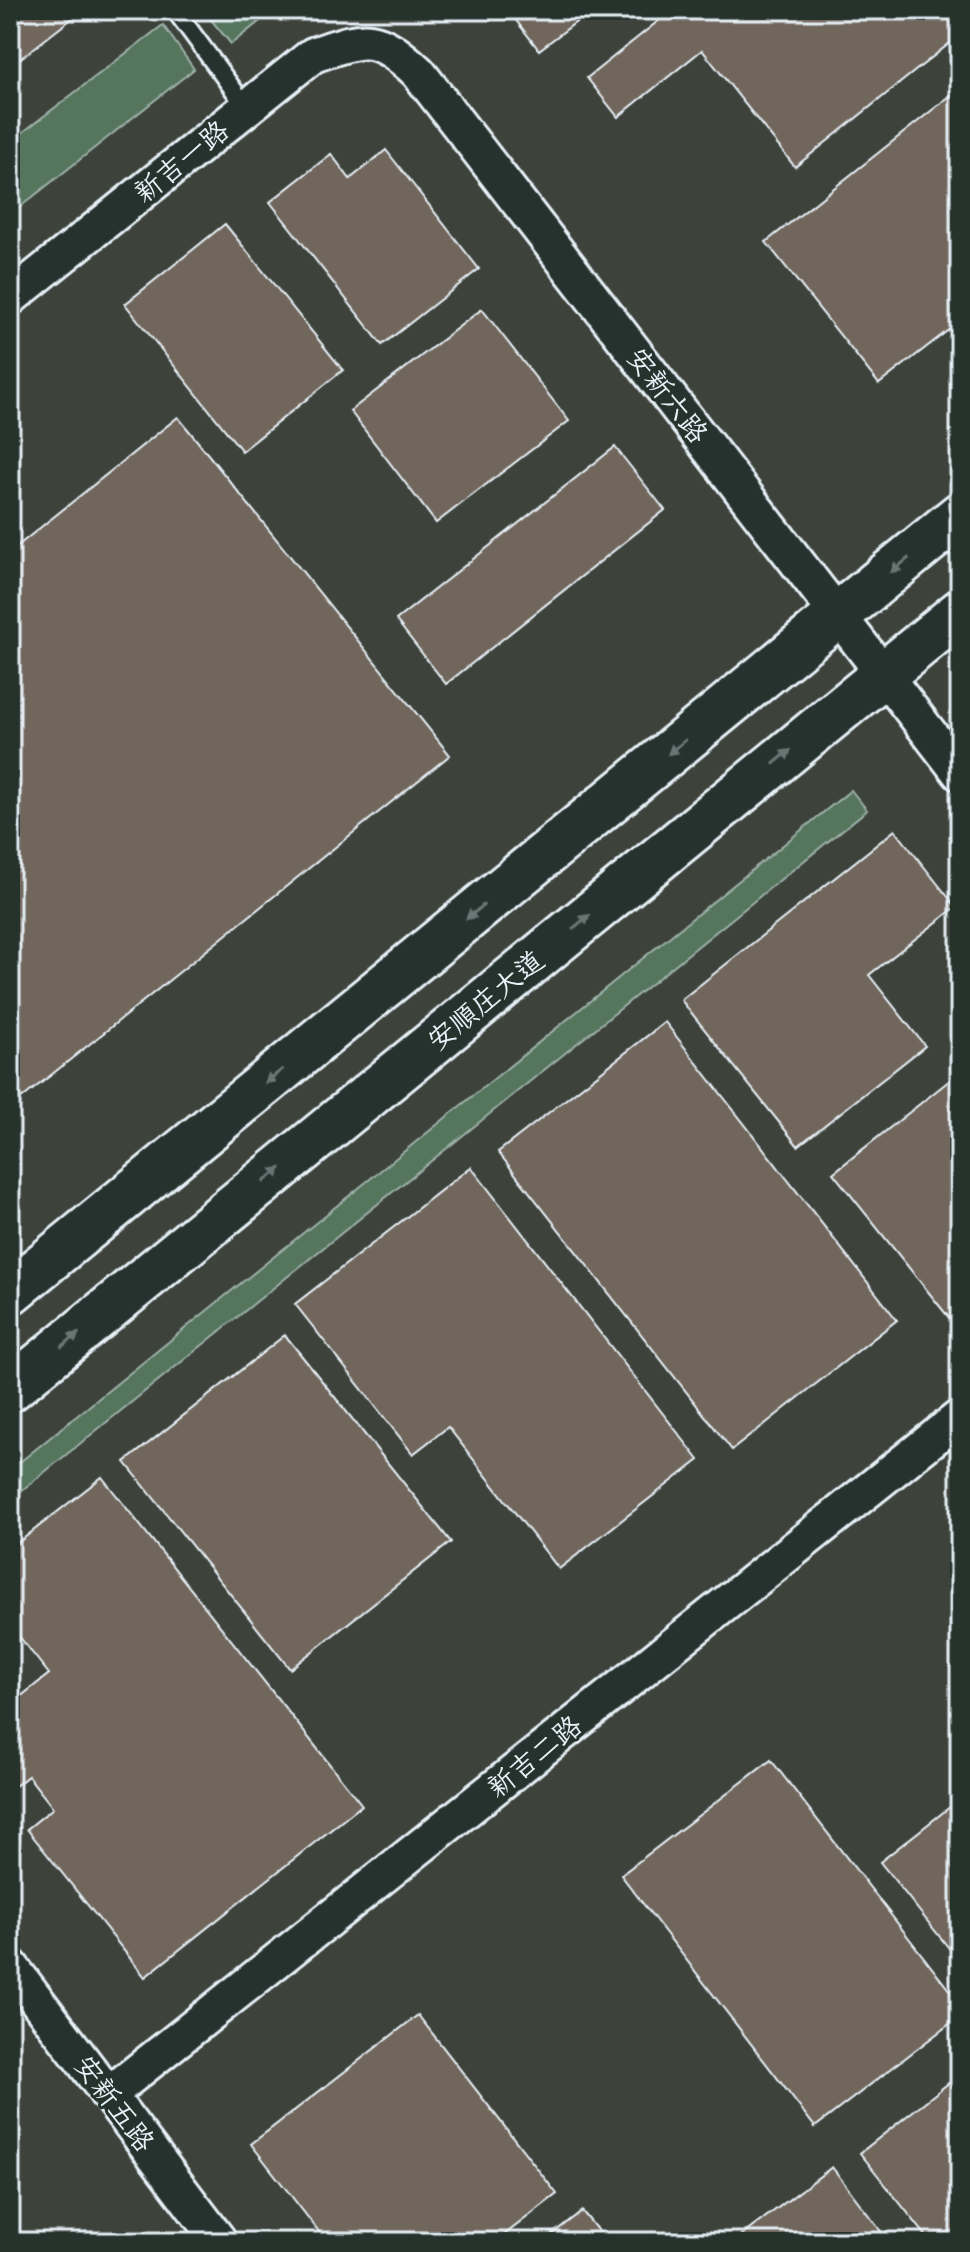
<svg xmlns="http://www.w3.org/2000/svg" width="970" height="2252" font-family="Delius,'LXGW WenKai TC',sans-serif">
  <rect width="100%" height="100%" fill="#26332d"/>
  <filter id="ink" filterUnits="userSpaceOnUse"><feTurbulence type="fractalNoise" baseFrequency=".0125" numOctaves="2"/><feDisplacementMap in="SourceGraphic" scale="16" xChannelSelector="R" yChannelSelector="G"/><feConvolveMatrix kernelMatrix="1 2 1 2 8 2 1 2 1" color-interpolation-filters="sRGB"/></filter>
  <g filter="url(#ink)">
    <rect fill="#3c423b" x="10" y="10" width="950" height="2232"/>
    <g fill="#55745d" stroke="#9eb2aa" stroke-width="2">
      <path d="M203,10H274L231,44Z"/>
      <path d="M163,25L194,69L10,215V142Z"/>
      <path d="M851,790L867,810L10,1500V1470Z"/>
    </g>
    <g fill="#71665b" stroke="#e8f1f8" stroke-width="2">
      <path d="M10,10H83L16,62L10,55Z"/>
      <path d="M508,10H592L539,50Z"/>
      <path d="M672,10H960V35L795,167L702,50L618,117L587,78Z"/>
      <path d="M960,88V321L879,384L766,242Z"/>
      <path d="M386,150L479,269L382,345L270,202L331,154L350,179Z"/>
      <path d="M225,224L343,370L242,451L125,304Z"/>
      <path d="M482,309L569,421L436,523L350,411Z"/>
      <path d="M178,417L450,755L10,1108V552Z"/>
      <path d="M615,447L665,510L446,684L396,620Z"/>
      <path d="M895,830L956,907L869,975L925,1046L798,1146L681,1000Z"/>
      <path d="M665,1022L897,1320L732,1450L498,1152Z"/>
      <path d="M960,1072V1319L954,1324L833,1173Z"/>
      <path d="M471,1167L699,1460L559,1569L448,1427L413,1454L295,1304Z"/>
      <path d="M285,1335L451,1542L290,1669L125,1462Z"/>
      <path d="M102,1477L362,1805L145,1977L27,1829L53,1808L28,1776L10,1790V1705L49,1674L10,1625V1549Z"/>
      <path d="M771,1760L960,2004V2016L815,2127L621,1875Z"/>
      <path d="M960,1799V1962L880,1862Z"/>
      <path d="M418,2015L557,2194L495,2242H327L251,2144Z"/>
      <path d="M960,2074V2242H931L860,2153Z"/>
      <path d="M832,2167L889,2242H733Z"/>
      <path d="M582,2211L607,2242H542Z"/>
    </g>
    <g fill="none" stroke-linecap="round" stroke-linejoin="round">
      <g stroke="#e8f1f8" stroke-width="22">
        <path id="lane" d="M175,10L247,108"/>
      </g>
      <g stroke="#e8f1f8" stroke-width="40">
        <g id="street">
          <path d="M10,298L313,55C366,37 374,32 418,72L960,773"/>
          <path d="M10,1965L220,2242"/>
          <path d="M108,2095L960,1417"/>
        </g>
      </g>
      <g stroke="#e8f1f8" stroke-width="50">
        <g id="secondary">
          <path d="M10,1292L960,515"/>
          <path d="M10,1389L960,612"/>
        </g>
      </g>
      <use href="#lane" stroke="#26332d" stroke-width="16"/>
      <use href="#street" stroke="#26332d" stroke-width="34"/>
      <use href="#secondary" stroke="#26332d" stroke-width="44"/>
    </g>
    <defs><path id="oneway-solid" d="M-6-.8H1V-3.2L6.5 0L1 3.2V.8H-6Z" transform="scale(2)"/></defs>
    <g fill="#6a7674">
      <use href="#oneway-solid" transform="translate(900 565) rotate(141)"/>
      <use href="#oneway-solid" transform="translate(677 747) rotate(141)"/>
      <use href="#oneway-solid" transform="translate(782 757) rotate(-39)"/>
      <use href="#oneway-solid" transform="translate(475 912) rotate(141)"/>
      <use href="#oneway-solid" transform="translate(581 922) rotate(-39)"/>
      <use href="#oneway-solid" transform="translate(274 1076) rotate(141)"/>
      <use href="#oneway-solid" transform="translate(272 1175) rotate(-39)"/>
      <use href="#oneway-solid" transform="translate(70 1340) rotate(-39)"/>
    </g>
  </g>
  <g text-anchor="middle" stroke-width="6" stroke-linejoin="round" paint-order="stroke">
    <g font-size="28" fill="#e8f1f8" stroke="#26332d">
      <text transform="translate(181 161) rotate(-39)" y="10">新吉一路</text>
      <text transform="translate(668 395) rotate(52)" y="10">安新六路</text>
      <text transform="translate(485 1000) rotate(-39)" y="10">安順庄大道</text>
      <text transform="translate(534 1756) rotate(-39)" y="10">新吉二路</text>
      <text transform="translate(115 2103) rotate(53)" y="10">安新五路</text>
    </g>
  </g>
  <rect width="970" height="2252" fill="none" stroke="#26332d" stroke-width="40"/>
  <rect x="20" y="20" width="930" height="2212" fill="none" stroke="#e8f1f8" stroke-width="3" filter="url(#ink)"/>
</svg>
